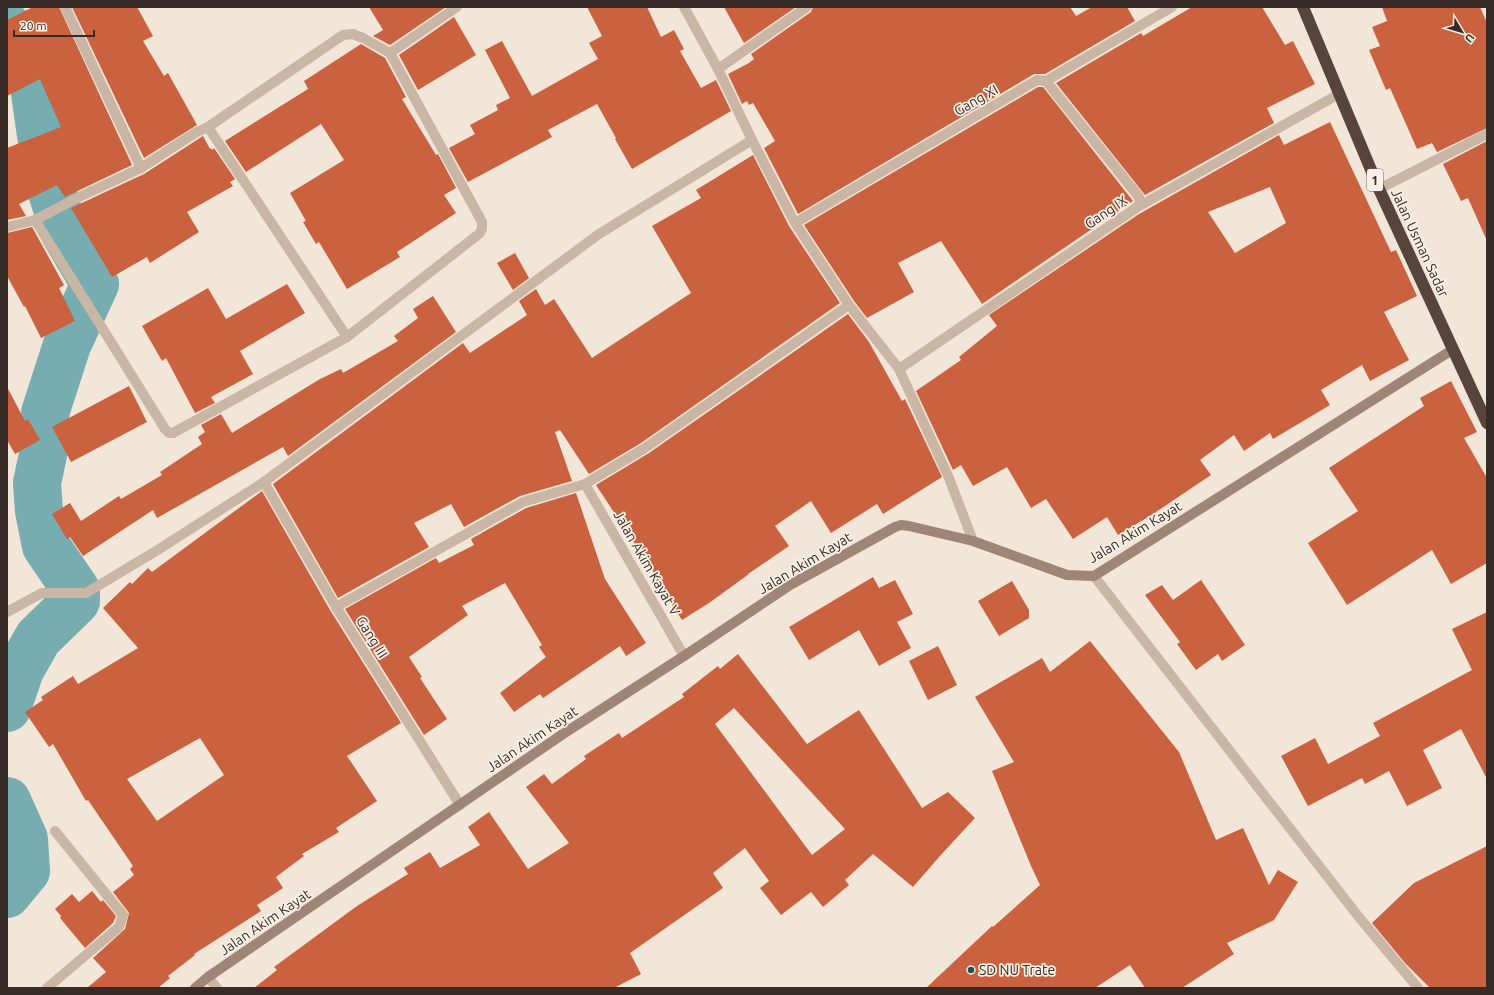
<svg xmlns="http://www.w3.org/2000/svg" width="1494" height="995" font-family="Ubuntu,sans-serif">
  <rect width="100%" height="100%" fill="#f2e6d9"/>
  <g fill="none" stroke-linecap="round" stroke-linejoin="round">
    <g stroke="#77adb0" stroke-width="48">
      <path d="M7,26L18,41L34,86L47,177L65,233L95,284L67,345L45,413L46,440L37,483L39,511L46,546L76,590V601L38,638L20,670L7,708"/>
      <path d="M7,801L24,839L26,871L7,894"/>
    </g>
  </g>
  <g fill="#ca613f" fill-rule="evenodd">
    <path d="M33,7H59L132,165L65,197L57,185L19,204L26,216L7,220V148L61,127L40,79L7,96V20Z"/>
    <path d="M72,7H137L153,36L143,41L164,76L168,73L197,125L144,158Z"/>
    <path d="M369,7H446L390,45L373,36L383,30Z"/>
    <path d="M587,7H647L661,37L674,30L684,49L680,51L701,88L716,80L731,111L632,169L615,139L616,138L597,104L548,130L552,137L468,182L449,148L475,134L470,125L498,110L496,105L510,98L485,50L502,41L532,96L598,59L589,43L602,36Z"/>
    <path d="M724,7H796L744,43Z"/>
    <path d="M813,7H1070L1076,16L1092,7H1127L1135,21L1045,74H1034L798,214L764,148L775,141L753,103L749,105L747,101L742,104L728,74L749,63L754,59L751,54L811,12Z"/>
    <path d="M1192,7H1262L1285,45L1293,41L1315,84L1267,108L1274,123L1145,195L1056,83L1141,33L1143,36Z"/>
    <path d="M1382,7H1480L1487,23V128L1437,152L1432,143L1417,149L1390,88L1386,90L1369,50L1380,46L1372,27L1387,21Z"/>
    <path d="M454,17L476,55L418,90L399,55Z"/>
    <path d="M361,44L385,58L406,97L402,99L436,155L438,154L456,188L444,195L456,213L397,252L400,257L347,289L319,242L316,244L303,222L306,221L290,193L344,160L321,124L246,172L225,141L308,89L304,81Z"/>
    <path d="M1038,87H1043L1133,201L982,304L941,241L898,263L914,292L867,318L854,301L804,225Z"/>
    <path d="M1330,122L1391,252L1396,250L1417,296L1384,312L1409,360L1370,381L1362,365L1321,390L1330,405L1273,439L1270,433L1244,451L1234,435L1200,460L1211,475L1153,514L1118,535L1107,517L1073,539L1046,499L1031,508L1007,467L973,486L961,465L953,470L916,391L961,360L959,357L997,326L989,315L1139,214L1279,135L1284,145ZM1270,187L1286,223L1235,253L1208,212Z"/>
    <path d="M203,136L210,149L211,148L212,150L214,148L235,179L230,182L233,186L187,212L199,232L150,263L147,257L112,277L71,208L144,174Z"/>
    <path d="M1487,141V241L1468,198L1461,201L1443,164Z"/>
    <path d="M753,155L789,226L840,303L641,443L589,474L560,430L555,432L572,481L520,496L464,527L451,504L414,523L429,547L338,598L273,484L463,343L470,353L527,315L519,301L536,289L545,305L554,299L592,358L691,293L652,226L701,198L696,190Z"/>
    <path d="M32,227L64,285L59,288L75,321L41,338L25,306L24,307L7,276V233Z"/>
    <path d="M515,253L529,278L513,290L497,263Z"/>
    <path d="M287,284L305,313L240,351L253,374L211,397L215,403L195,413L166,358L162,361L142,326L208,288L226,319Z"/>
    <path d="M433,296L456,332L288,456L283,447L157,518L153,510L83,556L70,537L67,539L52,514L70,503L81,521L119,496L121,499L162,475L160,472L202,444L198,437L205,432L201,425L221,414L232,433L320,379L341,369L343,373L398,341L394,336L418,318L413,309Z"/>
    <path d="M848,314L869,342L902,401L905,399L942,477L883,514L877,504L831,533L811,501L775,526L789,546L748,574H749L709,603L682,620L656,580L658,579L596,485L649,453Z"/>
    <path d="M1451,381L1477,432L1464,438L1487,478V563L1451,584L1432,550L1347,605L1308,543L1358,511L1329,468L1424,406L1420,398Z"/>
    <path d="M129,386L147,422L71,462L52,427Z"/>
    <path d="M7,387L25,421L28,419L40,440L15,454L7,440Z"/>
    <path d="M262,491L330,610L401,723L347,756L377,801L336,828L339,832L302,854L304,856L276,877L283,888L257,905L261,911L194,954L195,955L168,976L170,978L158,988H87L106,972L93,958L125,929L129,913L113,892L134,875L130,869L133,866L88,800L86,801L53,744L49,747L25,712L43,700L41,697L73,676L78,684L138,648L103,608L130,582L132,584L148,568L152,572ZM200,738L224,775L157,821L127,779Z"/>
    <path d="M576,493L605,579L646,643L626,656L620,646L543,698L540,694L514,712L500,693L546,657L539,647L542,645L505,583L462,606L468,615L409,657L422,677L420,678L447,719L424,735L345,609L436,558L439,563L474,545L471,539L526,508Z"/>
    <path d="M873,577L879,588L895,580L913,614L897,622L911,648L879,666L859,630L809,660L789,627Z"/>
    <path d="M1201,580L1245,645L1222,661L1218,654L1196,670L1177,644L1180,642L1145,595L1162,585L1173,600Z"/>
    <path d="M1012,581L1029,610V618L999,636L978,601Z"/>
    <path d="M1487,612V779L1461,729L1423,750L1442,788L1407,806L1389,771L1365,784L1362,778L1308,806L1281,756L1315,738L1328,764L1380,736L1373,723L1472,670L1452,629Z"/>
    <path d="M1090,641L1179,752L1216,840L1243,828L1269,885L1278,870L1298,882L1274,920L1227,943L1234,954L1182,988H1145L1130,965L1095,988H926L992,926L993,927L1040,885L1031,866L992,771L1014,762L975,697L1042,658L1050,672Z"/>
    <path d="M938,646L957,685L928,700L909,661Z"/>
    <path d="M738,654L807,744L859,710L922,808L948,792L975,818L939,857L913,887L873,854L845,880L849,885L823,907L811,892L781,915L760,888L769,881L745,848L713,873L723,888L630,953L641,974L614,988H254L277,970L274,967L357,906L408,874L404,868L430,852L440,868L480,845L468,827L489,812L528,869L569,843L526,787L544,774L552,784L586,759L584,756L619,733L622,738L684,697L682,694L718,666L720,669ZM734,708L845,829L812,855L715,724Z"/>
    <path d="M1487,846V988H1430L1405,963L1372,923L1414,883Z"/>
    <path d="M92,891L101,902L103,900L116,916L113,923L85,948L60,918L61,916L55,909L72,894L79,902Z"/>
  </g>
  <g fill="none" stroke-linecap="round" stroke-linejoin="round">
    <g stroke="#cab6a4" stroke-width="10">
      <path d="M65,7L141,168"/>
      <path d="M684,7L718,69L752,140L795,223L849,305L899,369L949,478L973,541"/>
      <path d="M718,69L807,7"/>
      <path d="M1046,81L1139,197L1140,203L1136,208"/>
      <path d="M208,127L347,337"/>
      <path d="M1379,189L1487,134"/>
      <path d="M35,220L165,429L169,433H173L347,337L479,234L482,229V222L390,53"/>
      <path d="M795,223L1037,80L1046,81L1172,7"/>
      <path d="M7,227L35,220L77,198L141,168L195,133L208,127L343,35L353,34L363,38L390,53L457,7"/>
      <path d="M899,369L1136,208L1339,94"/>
      <path d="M264,482L336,607L460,805"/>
      <path d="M585,484L684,656"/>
      <path d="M1094,576L1358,916L1418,988"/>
      <path d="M336,607L523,502L585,484L645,448L849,305"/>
      <path d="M7,612L42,593H86L156,551L264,482L599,234L752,140"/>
      <path d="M208,977L217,988"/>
      <path d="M47,988L119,927L123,915L55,831"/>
    </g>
    <path stroke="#9e8576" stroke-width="10" d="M195,988L208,977L563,734L684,656L790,585L895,527L901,525L909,526L973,541L1067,575L1094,576L1452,350"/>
    <path stroke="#57453d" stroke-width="12" d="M1303,7L1379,189L1487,423"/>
  </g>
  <circle fill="#1b5458" stroke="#faf0e5" stroke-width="1.5" cx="971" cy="970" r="4"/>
  <g text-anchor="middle" stroke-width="3.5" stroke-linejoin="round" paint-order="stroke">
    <rect fill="#faf0e5" stroke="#71665f" stroke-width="1" x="1367" y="169" width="16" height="22" rx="3"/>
    <g font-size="13" font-weight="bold" fill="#362b26">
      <text x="1375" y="185">1</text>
    </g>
    <g font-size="14" fill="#362b26" stroke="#faf0e5">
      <text transform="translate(976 100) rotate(-30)" y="5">Gang XI</text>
      <text transform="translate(1106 212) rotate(-34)" y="5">Gang IX</text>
      <text transform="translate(1420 243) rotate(65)" y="5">Jalan Usman Sadar</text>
      <text transform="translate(1135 532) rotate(-31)" y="5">Jalan Akim Kayat</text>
      <text transform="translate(647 563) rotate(60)" y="5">Jalan Akim Kayat V</text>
      <text transform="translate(805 563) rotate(-31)" y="5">Jalan Akim Kayat</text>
      <text transform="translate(372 637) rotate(58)" y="5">Gang III</text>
      <text transform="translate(532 739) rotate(-34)" y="5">Jalan Akim Kayat</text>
      <text transform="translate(265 922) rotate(-34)" y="5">Jalan Akim Kayat</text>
    </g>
    <g font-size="14" fill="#362b26" stroke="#faf0e5" text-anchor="start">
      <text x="979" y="975">SD NU Trate</text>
    </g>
  </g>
  <rect width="1494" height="995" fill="none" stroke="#362b26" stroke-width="16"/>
  <g transform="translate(1462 32) rotate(128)" stroke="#faf0e5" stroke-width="3" paint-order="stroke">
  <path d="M0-3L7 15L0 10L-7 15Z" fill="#362b26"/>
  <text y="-6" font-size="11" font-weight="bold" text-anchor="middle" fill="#362b26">U</text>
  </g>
  <path d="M14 30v6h80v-6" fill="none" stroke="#362b26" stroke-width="2"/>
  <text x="20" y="30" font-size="12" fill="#362b26" stroke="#faf0e5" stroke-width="3" paint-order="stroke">20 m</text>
</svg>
